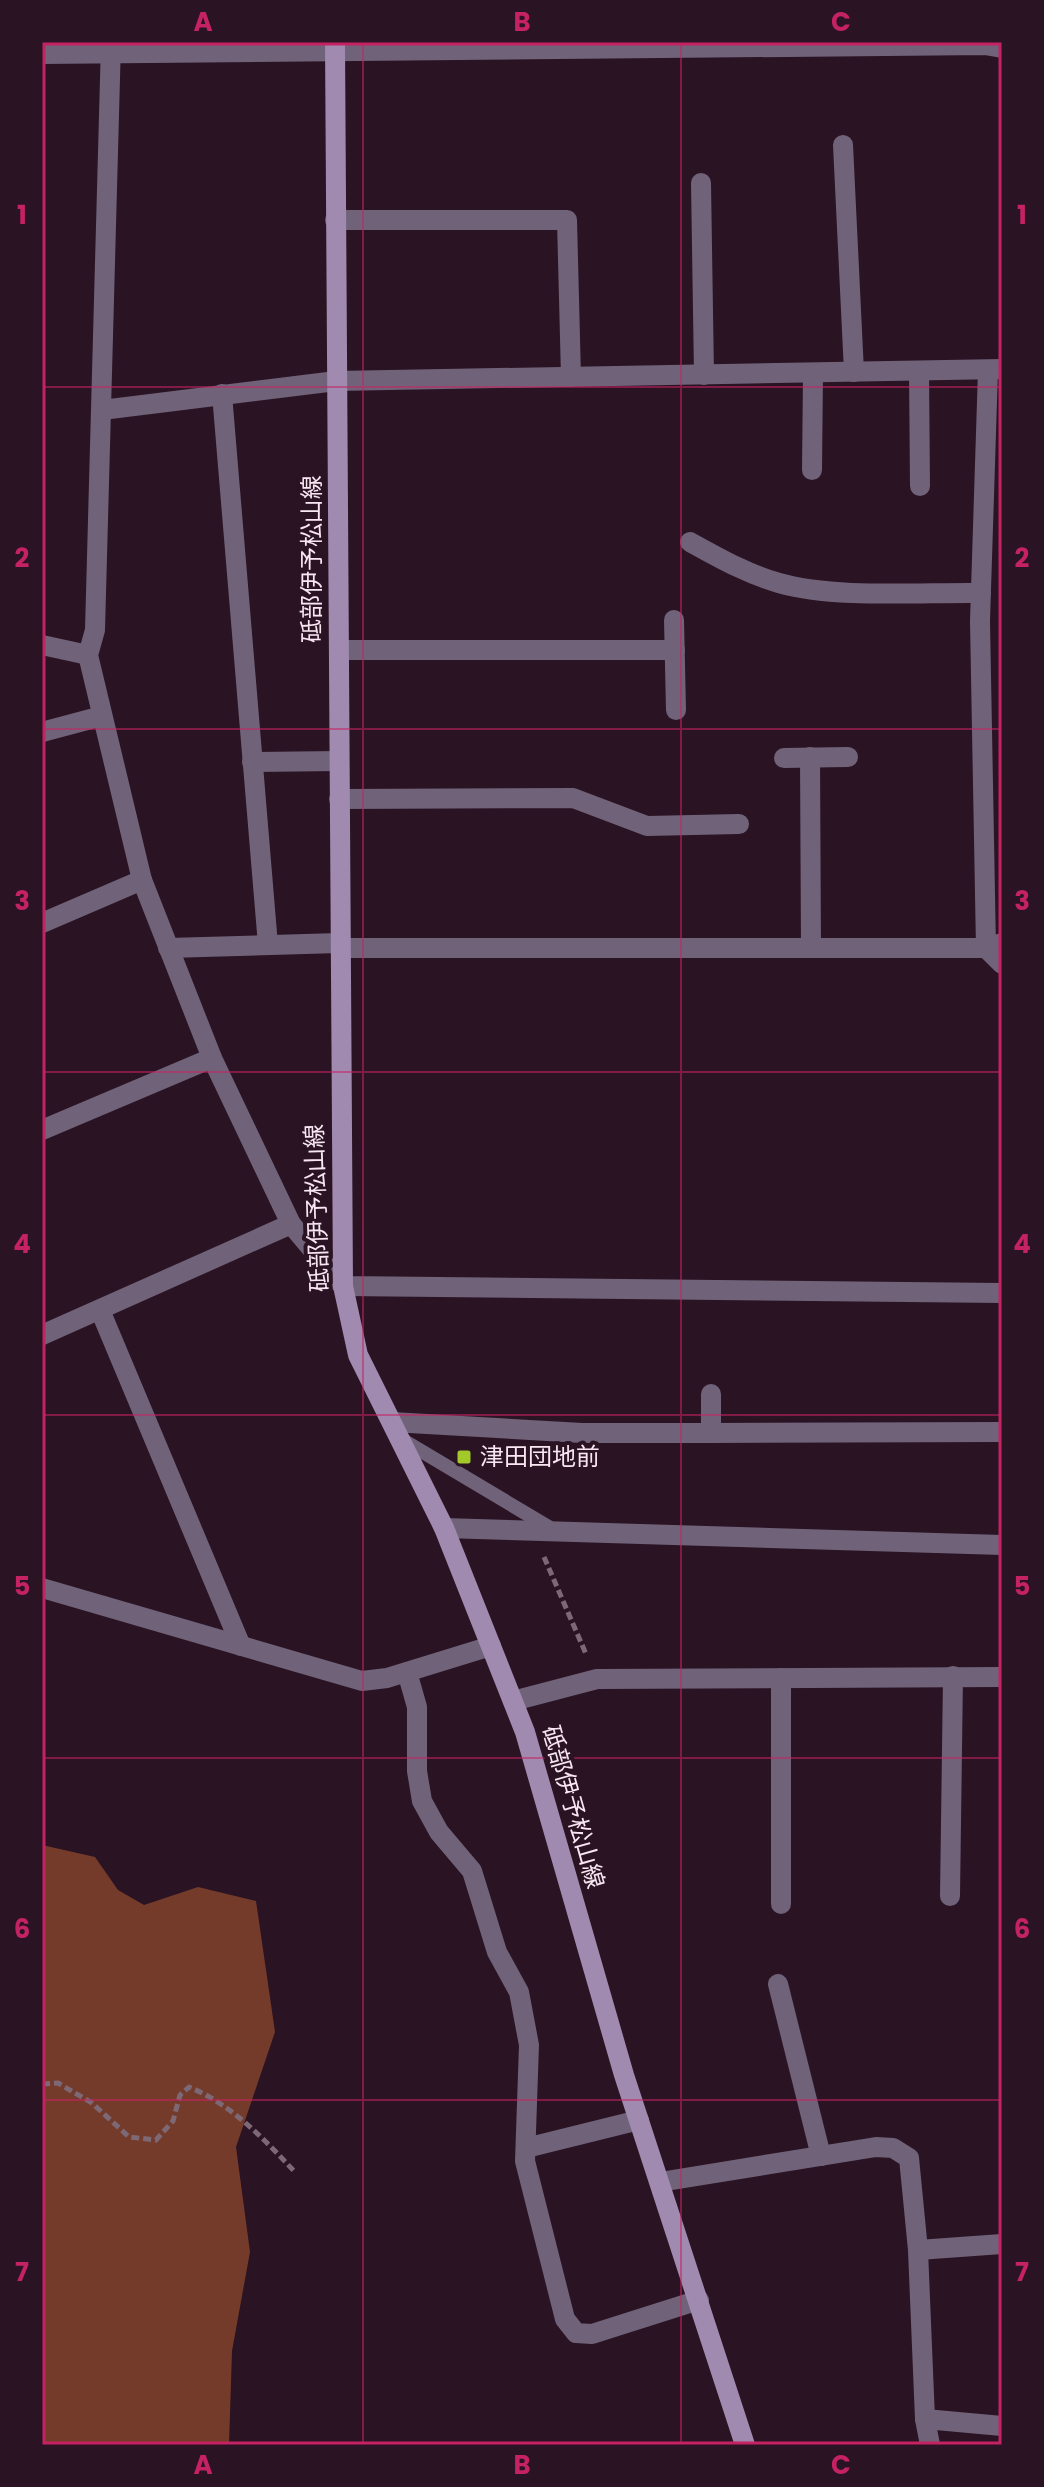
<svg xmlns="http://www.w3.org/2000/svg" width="1044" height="2487" font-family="Poppins,'Noto Sans JP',sans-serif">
  <rect width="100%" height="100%" fill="#2a1323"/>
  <path fill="#753b2a" d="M42,1845L95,1857L118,1890L144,1905L198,1887L256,1901L275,2032L236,2147L250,2252L232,2351L229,2445H42Z"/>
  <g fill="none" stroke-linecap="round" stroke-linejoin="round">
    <g stroke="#7d6876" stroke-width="5" stroke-dasharray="8 4" stroke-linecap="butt">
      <path d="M544,1557L586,1654"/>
      <path d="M42,2084L58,2083L92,2103L129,2137L156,2140L173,2121L180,2095L189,2087C231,2104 264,2139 294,2171"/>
    </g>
    <path stroke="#706279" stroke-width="14" d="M401,1439L552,1529"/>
    <g stroke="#706279" stroke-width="20">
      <path d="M111,42L95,630L88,655L142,880L212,1058L291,1224L343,1286L1002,1293"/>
      <path d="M42,54L985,45L1002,48"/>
      <path d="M843,145L854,372"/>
      <path d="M701,183L704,375"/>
      <path d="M335,220H567L571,377"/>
      <path d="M919,371L920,486"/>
      <path d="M222,394L268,945"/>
      <path d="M102,410L336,381L1002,369"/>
      <path d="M812,470L813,373"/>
      <path d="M690,542C719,558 747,574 779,583C835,599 921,592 981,593"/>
      <path d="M674,620L676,710"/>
      <path d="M42,645L88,655"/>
      <path d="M339,650H675"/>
      <path d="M42,732L102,716"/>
      <path d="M810,757L811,948"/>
      <path d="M784,758L848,757"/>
      <path d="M252,762L339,761"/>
      <path d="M339,799L573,798L647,826L739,824"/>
      <path d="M42,923L142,880"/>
      <path d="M1002,943L986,948L1002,964"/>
      <path d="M168,948L339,943"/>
      <path d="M339,948H986L980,621L988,370"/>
      <path d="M42,1130L212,1058"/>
      <path d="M100,1310L241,1646"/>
      <path d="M42,1335L291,1224"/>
      <path d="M711,1394V1433L1002,1432"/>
      <path d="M392,1422L582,1433H711"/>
      <path d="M444,1528L1002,1545"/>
      <path d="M42,1588L362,1681L387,1678L491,1646"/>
      <path d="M407,1672L417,1707V1771L422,1801L439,1832L472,1871L497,1952L519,1992L529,2045L525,2161L565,2319L576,2333L592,2334L699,2300"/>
      <path d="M781,1678V1904"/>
      <path d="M513,1701L597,1679L1002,1677"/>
      <path d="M950,1896L953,1676"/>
      <path d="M778,1984L821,2156"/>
      <path d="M526,2148L639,2120"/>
      <path d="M660,2182L876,2147L893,2148L909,2158L918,2250L925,2419L930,2445"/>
      <path d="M918,2250L1002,2244"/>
      <path d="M925,2419L1002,2426"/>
    </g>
    <path stroke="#a08aaf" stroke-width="20" d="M335,42L343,1286L358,1355L444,1528L525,1732L624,2075L745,2445"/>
  </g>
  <path fill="none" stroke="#c52263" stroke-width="2" stroke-opacity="0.55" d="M363,42V2445M681,42V2445M42,387H1002M42,729H1002M42,1072H1002M42,1415H1002M42,1758H1002M42,2100H1002"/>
  <rect fill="#a2c929" stroke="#2a1323" stroke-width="3" x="456" y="1449" width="16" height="16" rx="4"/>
  <g text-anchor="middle" stroke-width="8" stroke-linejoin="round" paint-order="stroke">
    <g font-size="24" fill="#f8e7f2" stroke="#2a1323">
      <text transform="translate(312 559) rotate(-90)" y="8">砥部伊予松山線</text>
      <text transform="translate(317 1208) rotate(-92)" y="8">砥部伊予松山線</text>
      <text transform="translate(573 1807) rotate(74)" y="8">砥部伊予松山線</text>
    </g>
    <g font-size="24" fill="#f8e7f2" stroke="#2a1323" text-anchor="start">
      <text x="480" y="1465">津田団地前</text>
    </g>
  </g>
  <rect width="1044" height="2487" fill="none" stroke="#2a1323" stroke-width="88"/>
  <rect x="44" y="44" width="956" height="2399" fill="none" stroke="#c52263" stroke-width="3"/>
  <g font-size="26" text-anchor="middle" font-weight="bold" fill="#c52263">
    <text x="203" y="31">A</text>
    <text x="522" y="31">B</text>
    <text x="841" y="31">C</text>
    <text x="22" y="224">1</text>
    <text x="1022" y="224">1</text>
    <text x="22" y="567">2</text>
    <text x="1022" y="567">2</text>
    <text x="22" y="910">3</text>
    <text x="1022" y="910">3</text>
    <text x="22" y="1253">4</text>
    <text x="1022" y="1253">4</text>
    <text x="22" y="1595">5</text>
    <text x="1022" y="1595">5</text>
    <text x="22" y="1938">6</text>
    <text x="1022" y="1938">6</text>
    <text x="22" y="2281">7</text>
    <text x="1022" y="2281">7</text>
    <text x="203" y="2474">A</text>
    <text x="522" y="2474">B</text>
    <text x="841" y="2474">C</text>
  </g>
</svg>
